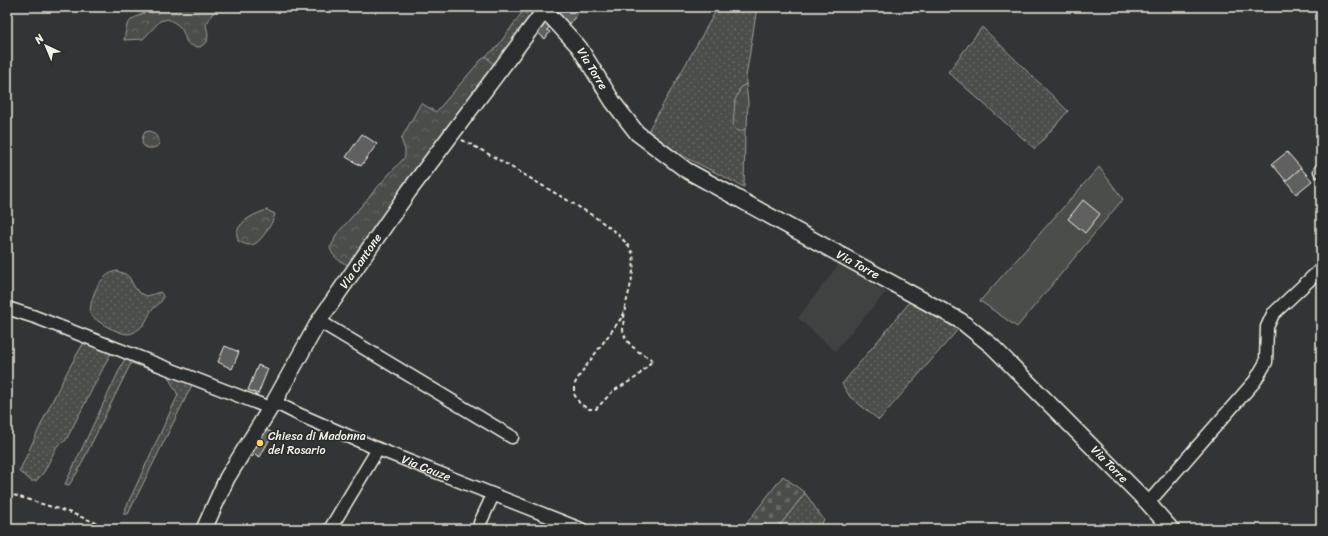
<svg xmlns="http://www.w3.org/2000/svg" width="1328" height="536" font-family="Sriracha,sans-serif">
  <defs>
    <pattern id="grass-dots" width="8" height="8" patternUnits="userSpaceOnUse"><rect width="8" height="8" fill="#4b4d4c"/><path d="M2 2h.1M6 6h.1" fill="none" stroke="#666766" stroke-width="1.8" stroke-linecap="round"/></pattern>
    <pattern id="forest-crowns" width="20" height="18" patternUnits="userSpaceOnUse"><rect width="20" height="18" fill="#4b4d4c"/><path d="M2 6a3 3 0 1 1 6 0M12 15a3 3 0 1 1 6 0" fill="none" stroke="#666766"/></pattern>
    <pattern id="cemetery-stones" width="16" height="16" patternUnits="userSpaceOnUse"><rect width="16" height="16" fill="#4b4d4c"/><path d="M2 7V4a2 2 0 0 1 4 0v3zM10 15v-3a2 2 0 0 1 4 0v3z" fill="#666766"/></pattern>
  </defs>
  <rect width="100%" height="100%" fill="#323535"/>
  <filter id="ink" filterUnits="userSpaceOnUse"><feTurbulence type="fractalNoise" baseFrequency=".025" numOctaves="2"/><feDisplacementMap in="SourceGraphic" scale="8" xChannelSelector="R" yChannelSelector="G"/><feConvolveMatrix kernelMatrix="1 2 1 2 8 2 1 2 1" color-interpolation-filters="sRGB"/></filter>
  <g filter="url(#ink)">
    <path fill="#404242" d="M839,264L886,292L835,351L798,318Z"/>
    <g fill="url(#grass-dots)" stroke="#a09f9a">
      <path d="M526,7H534L536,10L496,68L486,56L497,47Z"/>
      <path d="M718,7H757L746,77L744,187L679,154L648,131Z"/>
      <path d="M982,27L1068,111L1035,149L948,72Z"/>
      <path d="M117,271L125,274L129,277L135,288L140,293L147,296L160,292C169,299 155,306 151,311C147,318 146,324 139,329C136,331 132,334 128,334C116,333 97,322 90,314C90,298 99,274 117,271Z"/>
      <path d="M914,297L961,326L879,420L850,397L842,384Z"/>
      <path d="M86,339L112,351L66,440L57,446L44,472L36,481H31L23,474L19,472C40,427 60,381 86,339Z"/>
      <path d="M126,356L194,381L128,514H123L178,395L167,375L131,363L77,473L69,485L65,484Z"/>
      <path d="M805,493L824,520L817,529H777Z"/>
    </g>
    <g fill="url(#forest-crowns)" stroke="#a09f9a">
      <path d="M156,7H219L212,14L206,25L208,34L207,42L200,47C180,46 189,36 179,26C176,23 171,21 168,19L160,21L143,39L124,40L127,25L132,19Z"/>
      <path d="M486,56L496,68L351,266C342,263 333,258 330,248L334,241L336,235C359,209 381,182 405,157V150L401,139L421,103L436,112L480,61Z"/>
      <path d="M746,84L748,102L747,127L742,131H737L733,126L735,100L741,87Z"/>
      <path d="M150,131C179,149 130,158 145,132Z"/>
      <path d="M267,210L275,214C274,221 262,240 256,243C250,247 244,244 238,241C238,238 236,234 237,232C240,220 257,213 267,210Z"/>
    </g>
    <path fill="url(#cemetery-stones)" stroke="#a09f9a" d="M783,476L805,493L777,529H742Z"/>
    <path fill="#4b4d4c" stroke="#a09f9a" d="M1099,167L1123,199L1017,327L980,301Z"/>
    <g fill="#5f605f" stroke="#f4f1e8">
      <path d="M551,7H570L578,14L566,27Z"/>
      <path d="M543,17L551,25L547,30L550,32L545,39L533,29Z"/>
      <path d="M362,134L377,144L361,166L346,157Z"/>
      <path d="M1287,152L1301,168L1286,181L1272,164Z"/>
      <path d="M1301,168L1312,181L1296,194L1286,181Z"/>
      <path d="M1083,200L1100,214L1085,233L1068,219Z"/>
      <path d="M225,346L239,352L232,369L218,362Z"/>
      <path d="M258,365L268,369L258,394L248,390Z"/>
      <path d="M262,428L273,433L260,457L255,454L252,457L246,453Z"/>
    </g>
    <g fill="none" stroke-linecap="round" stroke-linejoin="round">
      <g stroke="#f4f1e8" stroke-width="15">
        <g id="minor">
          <path d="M1320,171L1321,170"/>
          <path d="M7,308L35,317L270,408"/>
          <path d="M319,321L512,437"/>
          <path id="s1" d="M274,402L300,415L378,449L581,529"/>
          <path d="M1148,503L1255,381L1266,362L1267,327L1273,314L1321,269"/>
          <path d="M330,529L378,449"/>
          <path d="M479,529L480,523L493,495"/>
        </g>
      </g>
      <g stroke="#f4f1e8" stroke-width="18">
        <g id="major">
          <path id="s2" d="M542,7L579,47L613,102L637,133L686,170L961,321L992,346L1148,503L1171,529"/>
          <path id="s3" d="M204,529L227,478L274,402L319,321L409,191L547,7"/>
        </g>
      </g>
      <g stroke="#f4f1e8" stroke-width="2" stroke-dasharray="4 3" stroke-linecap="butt">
        <path d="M462,140C492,155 521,173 550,190C573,204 620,228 632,252C638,264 626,304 622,317L581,373L574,385V394L580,404L589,409H596L613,391L637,377L653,360C641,354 624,344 623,329C623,322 625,314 625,306"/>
        <path d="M7,493L71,513L112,529"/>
      </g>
      <use href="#minor" stroke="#2a2d2e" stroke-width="12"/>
      <use href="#major" stroke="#2a2d2e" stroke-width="15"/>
    </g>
  </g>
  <circle fill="#ffd166" stroke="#2a2d2e" stroke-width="1.5" cx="260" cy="443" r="4"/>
  <g text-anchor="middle" stroke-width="3.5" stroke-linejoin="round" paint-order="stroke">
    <g font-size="12" fill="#f4f1e8" stroke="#2a2d2e">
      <text dy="4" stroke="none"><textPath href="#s2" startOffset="80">Via Torre</textPath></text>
      <text dy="4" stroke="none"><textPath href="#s3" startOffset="311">Via Cantone</textPath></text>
      <text dy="4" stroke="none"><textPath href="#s2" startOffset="416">Via Torre</textPath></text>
      <text dy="4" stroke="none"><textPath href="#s2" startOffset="740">Via Torre</textPath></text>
      <text dy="4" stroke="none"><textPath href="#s1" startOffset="166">Via Cauze</textPath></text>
    </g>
    <g font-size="12" fill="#f4f1e8" stroke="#2a2d2e" text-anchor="start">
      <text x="268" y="440">Chiesa di Madonna<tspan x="268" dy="14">del Rosario</tspan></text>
    </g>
  </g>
  <rect width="1328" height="536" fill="none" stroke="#2a2d2e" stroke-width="24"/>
  <rect x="12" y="12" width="1304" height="512" fill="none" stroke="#f4f1e8" stroke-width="1.5" filter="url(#ink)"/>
  <g transform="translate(46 46) rotate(316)" stroke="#2a2d2e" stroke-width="3" paint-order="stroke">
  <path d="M0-3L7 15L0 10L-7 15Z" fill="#f4f1e8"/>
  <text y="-6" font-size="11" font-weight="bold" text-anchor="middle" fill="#f4f1e8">N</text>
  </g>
</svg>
